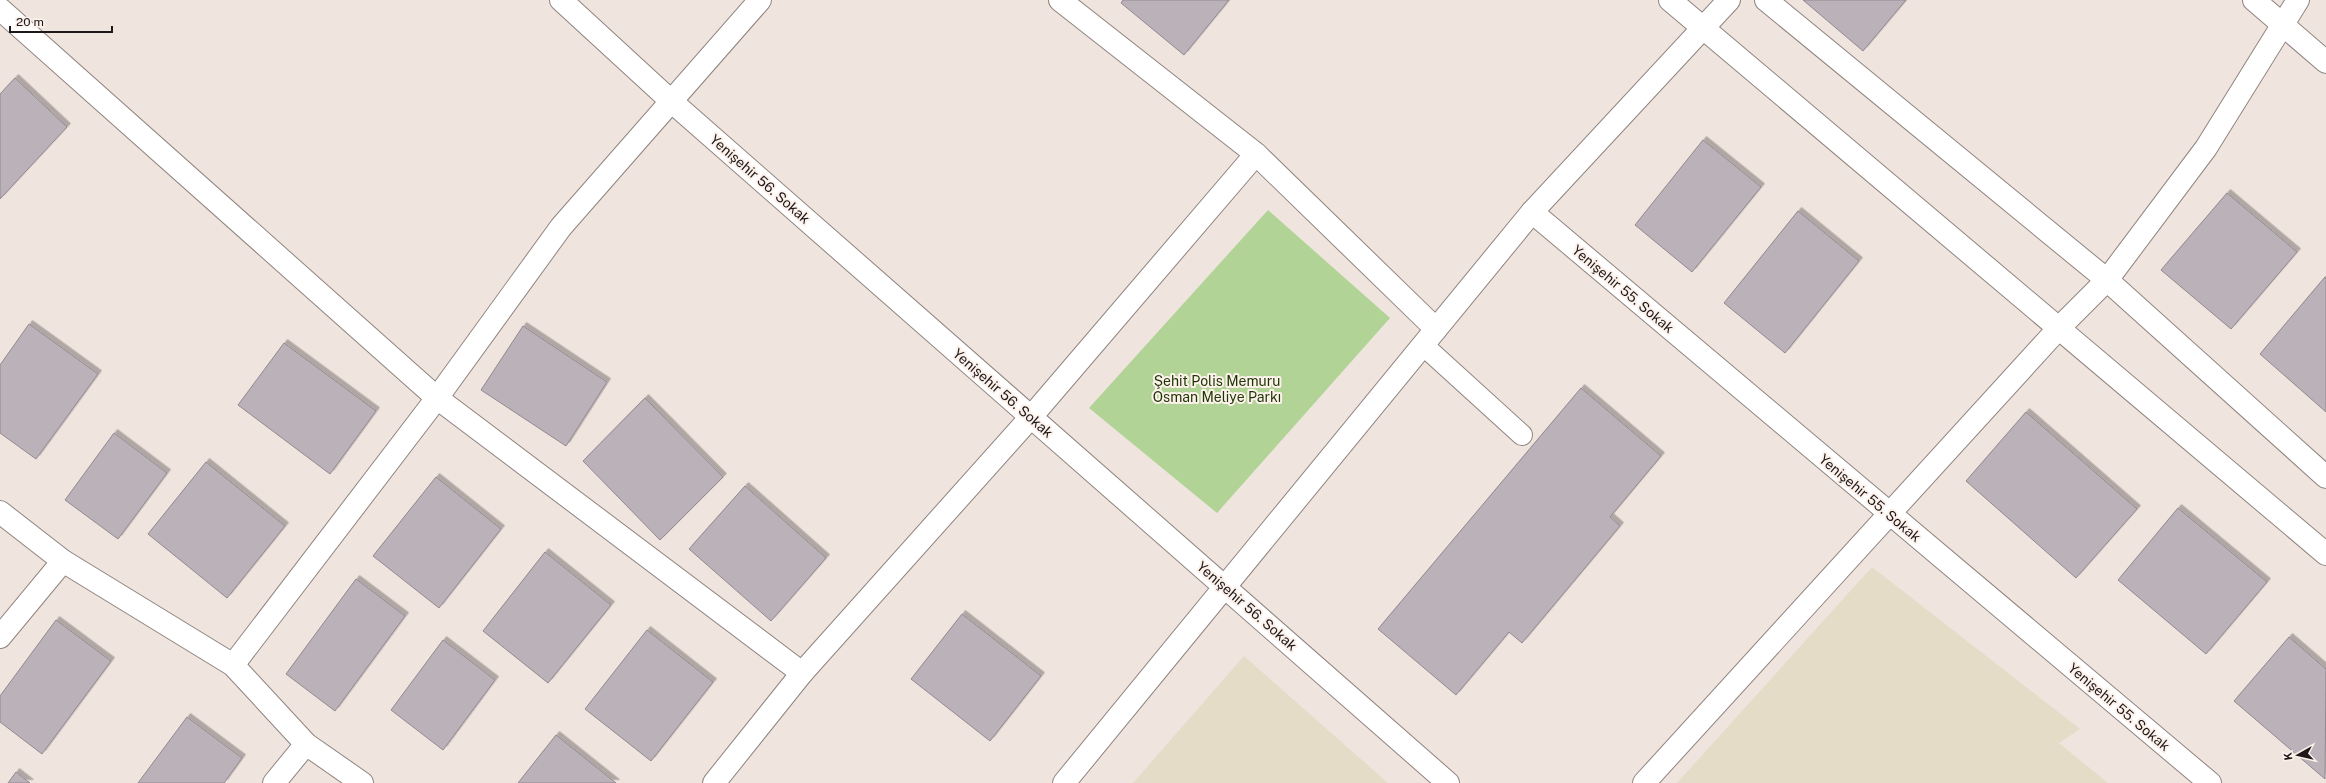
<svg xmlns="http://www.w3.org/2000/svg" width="2326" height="783" font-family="'Public Sans',sans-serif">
  <defs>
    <filter id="shadow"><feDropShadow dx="3.5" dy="-3.5" stdDeviation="0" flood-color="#0004"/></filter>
  </defs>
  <rect width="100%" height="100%" fill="#f0e4df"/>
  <g fill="#e5dcc7">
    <path d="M1872,567L2080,729L2059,743L2108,783H1677Z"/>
    <path d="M1244,656L1388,783H1133Z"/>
  </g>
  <path fill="#b1d496" d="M1268,210L1390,318L1217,513L1089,408Z"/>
  <g fill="#bbb1b8" stroke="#938990" filter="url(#shadow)">
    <path d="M1123,0H1229L1184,55L1121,3Z"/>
    <path d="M1803,0H1906L1863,51Z"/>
    <path d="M15,78L67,127L0,199V94Z"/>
    <path d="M1703,140L1761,187L1692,272L1635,225Z"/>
    <path d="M2227,193L2297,252L2231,329L2161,270Z"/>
    <path d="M1798,211L1859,261L1785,353L1724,303Z"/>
    <path d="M2325,277L2326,279V412L2260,354Z"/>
    <path d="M29,324L98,374L36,459L0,433V365Z"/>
    <path d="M523,326L607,382L566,446L481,390Z"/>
    <path d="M284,343L376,411L330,474L238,405Z"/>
    <path d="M1581,388L1661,456L1610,517L1620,526L1522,643L1509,632L1456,695L1378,629Z"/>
    <path d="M645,398L723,477L660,540L583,461Z"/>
    <path d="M2026,412L2137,509L2076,578L1966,481Z"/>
    <path d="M114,433L167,473L118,539L65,500Z"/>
    <path d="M206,462L285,526L227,598L148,534Z"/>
    <path d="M436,477L501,529L439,608L373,556Z"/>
    <path d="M745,486L826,558L771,621L689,549Z"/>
    <path d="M2178,508L2267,582L2206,654L2118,580Z"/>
    <path d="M545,552L611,605L548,683L483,631Z"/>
    <path d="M356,579L405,616L335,711L286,674Z"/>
    <path d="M962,614L1041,676L990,741L911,679Z"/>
    <path d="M56,620L111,661L42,754L0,722V696Z"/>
    <path d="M647,630L713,682L651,761L585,709Z"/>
    <path d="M2289,637L2326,669L2325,779L2234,701Z"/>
    <path d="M443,640L495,680L443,750L391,710Z"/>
    <path d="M187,717L242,758L224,783H138Z"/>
    <path d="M556,735L616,783H518Z"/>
    <path d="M16,772L30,783H8Z"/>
  </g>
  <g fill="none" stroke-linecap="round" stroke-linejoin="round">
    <g stroke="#8f847f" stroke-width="22">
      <path id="service" d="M1423,345L1522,435"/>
    </g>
    <g stroke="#8f847f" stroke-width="24">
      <g id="minor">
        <path d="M561,0L671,101L1448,783"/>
        <path d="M1060,0L1256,154L1436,329"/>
        <path d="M2254,0L2326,62"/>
        <path d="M0,9L437,398L802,673"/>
        <path d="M1532,212L2210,783"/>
        <path d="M0,637L63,561"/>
        <path d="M233,665L437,398L561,227L760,0"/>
        <path d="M274,783L306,744"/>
        <path d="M714,783L802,673L1031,417L1256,154"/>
        <path d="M1064,783L1532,212L1729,0"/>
        <path d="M1644,783L2058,329L2107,280L2206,148L2298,0"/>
      </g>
    </g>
    <g stroke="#8f847f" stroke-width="24">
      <g id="tertiary">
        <path d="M1670,0L2326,554"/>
        <path d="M1766,0L2107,280L2326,477"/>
        <path d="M0,512L63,561L233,665L306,744L362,783"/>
      </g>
    </g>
    <use href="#service" stroke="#fff" stroke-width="20"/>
    <use href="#minor" stroke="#fff" stroke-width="22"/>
    <use href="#tertiary" stroke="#fff" stroke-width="22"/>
  </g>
  <g text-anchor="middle" stroke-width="4" stroke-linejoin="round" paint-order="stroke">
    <g font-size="14" fill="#1d1817" stroke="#fdf1ec">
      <text transform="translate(760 179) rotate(41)" y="5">Yenişehir 56. Sokak</text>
      <text transform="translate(1623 289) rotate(40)" y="5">Yenişehir 55. Sokak</text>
      <text transform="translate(1003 393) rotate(41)" y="5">Yenişehir 56. Sokak</text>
      <text transform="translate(1870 498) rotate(40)" y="5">Yenişehir 55. Sokak</text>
      <text transform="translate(1247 606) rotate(41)" y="5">Yenişehir 56. Sokak</text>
      <text transform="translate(2119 707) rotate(40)" y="5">Yenişehir 55. Sokak</text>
    </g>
    <g font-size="14" fill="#1c3500" stroke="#fdf1ec">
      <text x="1217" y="386">Şehit Polis Memuru<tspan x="1217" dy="16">Osman Meliye Parkı</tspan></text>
    </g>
  </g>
  <g transform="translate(2298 755) rotate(262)" stroke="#fdf1ec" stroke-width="3" paint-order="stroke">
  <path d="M0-3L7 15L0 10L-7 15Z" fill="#1d1817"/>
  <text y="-6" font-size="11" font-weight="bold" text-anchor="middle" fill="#1d1817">K</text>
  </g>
  <path d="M10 26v6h102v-6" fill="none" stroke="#1d1817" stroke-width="2"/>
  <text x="16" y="26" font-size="12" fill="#1d1817" stroke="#fdf1ec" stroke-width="3" paint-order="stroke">20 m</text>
</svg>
